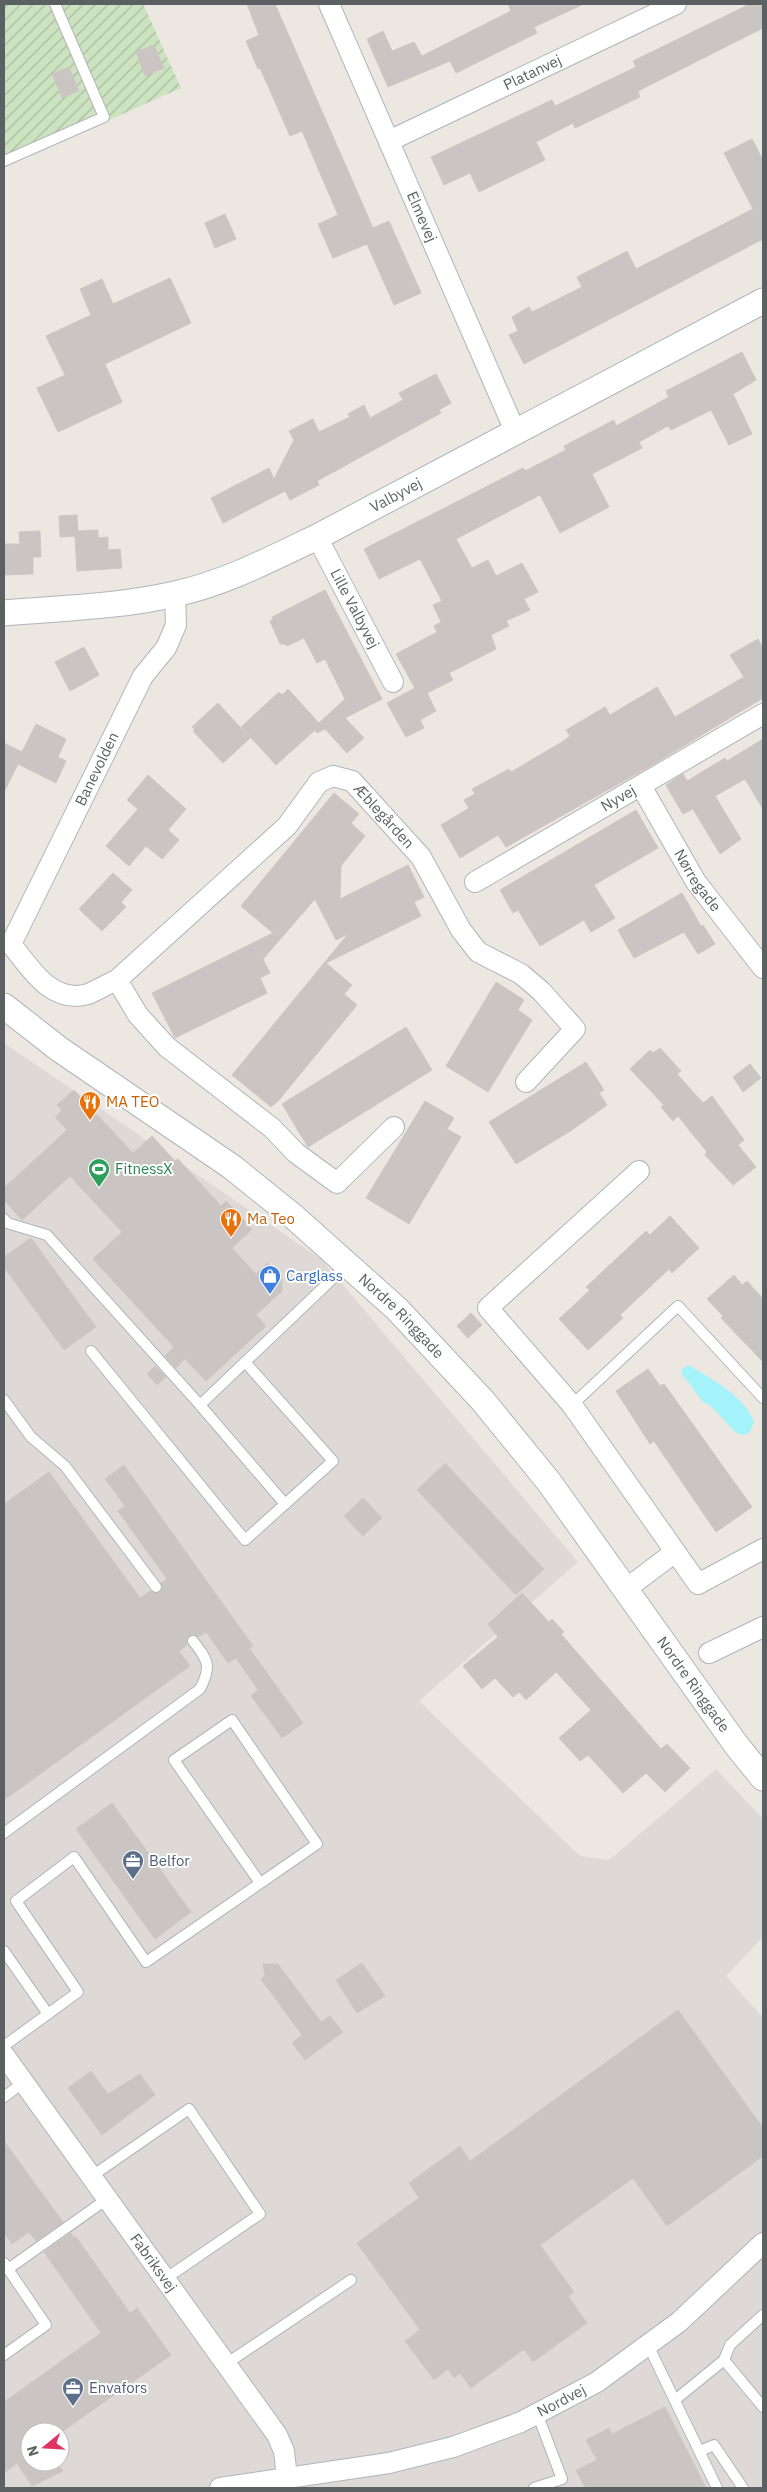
<svg xmlns="http://www.w3.org/2000/svg" width="767" height="2492" font-family="'IBM Plex Sans',sans-serif">
  <defs>
    <pattern id="garden-furrows" width="10" height="10" patternUnits="userSpaceOnUse" patternTransform="scale(1.25)"><rect width="10" height="10" fill="#cce3c0"/><path d="M-1 1l2-2M0 10L10 0M9 11l2-2" fill="none" stroke="#a9bb9f"/></pattern>
  </defs>
  <rect width="100%" height="100%" fill="#ede7e2"/>
  <path fill="#ded9d7" fill-rule="evenodd" d="M4,1043L321,1259L578,1562L419,1701L580,1856L609,1860L716,1769L763,1819V1937L726,1976L763,2018V2488H4ZM30,2432H60V2462H30Z"/>
  <path fill="url(#garden-furrows)" d="M4,4H143L181,88L4,167Z"/>
  <path fill="#a5f3fa" d="M689,1365C712,1379 744,1396 754,1422L749,1433L743,1435L736,1433L712,1407L703,1402L682,1374V1369Z"/>
  <g fill="#cac4c2" stroke="#d1c6c1">
    <path d="M247,4H275L373,228L389,221L421,293L394,305L367,244L333,258L318,224L338,215L302,131L290,136L260,68L258,69L246,41L259,35Z"/>
    <path d="M508,4H584L534,27L537,33L456,73L450,61L388,87L367,39L383,31L392,51L414,42L422,56L511,11Z"/>
    <path d="M750,4H763V28L638,91L640,97L575,128L573,123L536,142L545,160L479,192L470,173L444,185L431,157L552,100L555,106L636,67L633,61Z"/>
    <path d="M154,45L164,68L145,76L136,52Z"/>
    <path d="M69,67L79,91L62,98L52,74Z"/>
    <path d="M752,139L763,160V239L524,364L509,335L518,331L512,317L529,307L532,312L582,287L577,277L627,251L636,269L753,209L724,153Z"/>
    <path d="M225,214L236,239L215,248L205,223Z"/>
    <path d="M170,278L191,323L105,364L122,402L58,432L37,388L65,375L46,336L91,315L80,289L102,279L113,304Z"/>
    <path d="M742,352L756,380L733,394L752,434L729,445L711,410L671,430L668,426L639,442L642,448L592,474L609,507L560,533L540,495L456,539L472,568L488,560L496,576L522,563L538,592L524,599L530,610L506,621L509,626L491,635L496,649L449,673L453,680L427,693L436,711L420,720L424,728L406,737L387,703L415,688L396,654L437,632L434,626L441,622L433,605L442,601L420,559L379,579L364,549L523,468L525,471L566,450L564,446L614,420L616,426L669,397L666,391Z"/>
    <path d="M436,374L451,403L439,410L441,413L317,481L319,485L290,500L285,491L223,523L211,498L269,468L274,479L294,440L289,431L313,419L319,432L350,417L348,414L364,405L370,418L403,400L399,393Z"/>
    <path d="M77,515L78,531L98,530V538L108,537V550L120,549L122,568L77,571L75,536L60,537L59,516Z"/>
    <path d="M40,531L41,557H33V574L4,575V544H20L19,532Z"/>
    <path d="M325,590L382,699L345,718L364,738L347,753L325,729L317,733L315,730L276,765L241,727L279,692L282,695L288,689L319,723L345,699L325,659L317,663L304,638L287,646L285,644H280L270,621L273,619L272,617Z"/>
    <path d="M758,639L763,648V698L654,764L506,847L498,835L460,858L441,825L469,808L464,800L475,794L472,789L509,769L511,772L562,742L570,736L566,730L605,707L610,715L657,687L675,717L744,677L730,655Z"/>
    <path d="M84,647L99,675L70,691L55,662Z"/>
    <path d="M218,703L250,738L223,763L193,731L195,729L192,727Z"/>
    <path d="M36,724L66,739L58,757L66,761L56,783L18,764L4,792V743L22,752Z"/>
    <path d="M763,739V809L745,779L715,796L741,839L720,854L693,809L683,814L666,785L683,774L687,781L725,758L727,761Z"/>
    <path d="M148,775L186,809L168,830L179,840L162,859L146,846L129,866L106,846L138,809L127,800Z"/>
    <path d="M334,793L359,814L351,823L365,836L341,866L340,899L408,865L424,897L414,902L421,916L326,963L352,985L344,994L357,1005L279,1100L271,1107L232,1075L348,934L336,940L315,899L263,959L270,973L260,978L267,993L175,1038L152,993L273,933L241,906Z"/>
    <path d="M636,810L658,848L594,885L615,918L591,932L584,920L540,946L518,910L513,913L500,890Z"/>
    <path d="M113,873L132,890L121,902L126,907L102,931L79,909Z"/>
    <path d="M682,893L701,926L703,925L715,944L698,954L684,932L634,958L618,930Z"/>
    <path d="M496,982L524,1000L518,1010L532,1020L488,1092L446,1066Z"/>
    <path d="M406,1027L432,1070L308,1147L282,1104Z"/>
    <path d="M660,1048L681,1071L677,1074L703,1103L712,1096L744,1140L738,1145L756,1167L733,1185L705,1155L707,1152L678,1116L673,1121L661,1107L664,1105L630,1069L650,1050L653,1053Z"/>
    <path d="M586,1062L604,1090L599,1093L607,1105L572,1130L516,1164L489,1122Z"/>
    <path d="M750,1064L761,1078L743,1092L733,1077Z"/>
    <path d="M74,1090L133,1153L152,1136L175,1161L178,1159L221,1206L226,1201L252,1229L232,1248L256,1274L267,1263L282,1280V1291L256,1315L266,1326L206,1381L185,1359L176,1368L165,1356L174,1347L93,1259L122,1232L70,1176L22,1220L4,1200V1188L67,1130L55,1117L62,1110L57,1105Z"/>
    <path d="M425,1101L454,1118L447,1129L461,1137L409,1224L366,1198Z"/>
    <path d="M670,1216L699,1248L672,1273L669,1269L620,1315L623,1318L588,1350L559,1319L590,1290L586,1287L646,1231L650,1235Z"/>
    <path d="M31,1238L96,1327L64,1350L4,1267V1257Z"/>
    <path d="M734,1275L742,1285L747,1281L763,1299V1362L721,1318L723,1316L707,1299Z"/>
    <path d="M471,1313L482,1325L468,1338L457,1326Z"/>
    <path d="M155,1366L166,1377L157,1385L147,1374Z"/>
    <path d="M648,1369L660,1386L664,1384L752,1507L716,1532L654,1441L650,1444L616,1391Z"/>
    <path d="M445,1463L544,1569L516,1595L417,1490Z"/>
    <path d="M124,1465L253,1646L249,1648L303,1723L282,1738L251,1696L258,1690L236,1658L228,1663L206,1632L198,1637L192,1634L187,1638V1645L179,1651L190,1666L4,1800V1504L49,1472L140,1598L150,1591L157,1594L162,1589L161,1583L167,1579L118,1511L125,1506L105,1479Z"/>
    <path d="M363,1498L382,1518L363,1536L344,1516Z"/>
    <path d="M522,1593L549,1622L552,1619L564,1632L561,1634L661,1749L667,1744L690,1768L665,1792L646,1773L623,1793L588,1755L580,1761L559,1738L591,1710L556,1672L526,1700L519,1692L513,1697L495,1678L482,1689L463,1666L498,1637L488,1624Z"/>
    <path d="M112,1803L191,1912L155,1939L76,1829Z"/>
    <path d="M362,1963L385,1996L357,2013L336,1980Z"/>
    <path d="M263,1964H278L321,2022L330,2016L343,2032L305,2060L292,2043L302,2035L261,1979L265,1976Z"/>
    <path d="M678,2010L763,2128V2156L667,2226L633,2178L540,2245L574,2292L568,2296L587,2323L533,2362L524,2349L471,2388L460,2373L454,2378L448,2369L434,2380L405,2341L420,2330L357,2243L419,2198L409,2183L460,2146L470,2161Z"/>
    <path d="M91,2071L108,2094L140,2074L155,2095L102,2135L68,2088Z"/>
    <path d="M4,2141L63,2222L36,2241L29,2232L12,2244L4,2233Z"/>
    <path d="M71,2233L74,2238L76,2237L130,2313L137,2308L171,2355L60,2433L30,2432V2462H56L63,2471L32,2486L17,2463L4,2473V2402L101,2333L44,2252Z"/>
    <path d="M665,2407L706,2488H585L576,2470L597,2460L586,2440L609,2428L612,2434Z"/>
  </g>
  <g fill="none" stroke-linecap="round" stroke-linejoin="round">
    <g stroke="#b0b5b7" stroke-width="12">
      <g id="service">
        <path d="M4,161L104,117L55,4"/>
        <path d="M4,1219L7,1223L47,1235L200,1405L347,1265"/>
        <path d="M91,1351L245,1540L333,1461L245,1362"/>
        <path d="M4,1400L31,1437L65,1466L156,1587"/>
        <path d="M200,1405L285,1504"/>
        <path d="M572,1405L678,1306L763,1398"/>
        <path d="M4,1833L200,1689C212,1666 208,1660 193,1641"/>
        <path d="M4,1951L48,2014"/>
        <path d="M4,2046L78,1992L16,1901L74,1857L146,1962L317,1844L232,1720L174,1760L260,1883"/>
        <path d="M4,2097L24,2082"/>
        <path d="M92,2176L189,2109L260,2214L165,2279"/>
        <path d="M4,2263L8,2269L107,2199"/>
        <path d="M648,2345L717,2488"/>
        <path d="M4,2355L46,2325L8,2269"/>
        <path d="M724,2360L730,2345L763,2315"/>
        <path d="M226,2364L351,2280"/>
        <path d="M675,2400L724,2360L763,2407"/>
        <path d="M700,2451L714,2445L743,2488"/>
        <path d="M534,2488L562,2479L537,2413"/>
      </g>
    </g>
    <g stroke="#b0b5b7" stroke-width="22">
      <g id="minor">
        <path id="s1" d="M329,4L515,431"/>
        <path id="s2" d="M389,141L676,4"/>
        <path id="s3" d="M317,537L393,682"/>
        <path id="s4" d="M175,594L176,625L166,648L143,676L11,944C30,968 52,1005 88,994C98,990 107,984 117,980L287,826L319,782L333,776L352,781L421,857L461,930L478,952L521,974L541,991L575,1029L526,1082"/>
        <path id="s5" d="M641,786L696,882L763,968"/>
        <path id="s6" d="M475,882L763,714"/>
        <path d="M117,980L138,1015L167,1047L272,1128L296,1153L337,1183L394,1127"/>
        <path d="M639,1171L488,1308L572,1405L698,1584L763,1549"/>
        <path d="M626,1589L675,1552"/>
        <path d="M709,1653L763,1627"/>
        <path id="s7" d="M4,2055L277,2435L284,2451L287,2478"/>
        <path id="s8" d="M220,2488L389,2463L453,2447L521,2422L597,2382L679,2322L763,2243"/>
      </g>
    </g>
    <g stroke="#b0b5b7" stroke-width="27">
      <g id="tertiary">
        <path id="s9" d="M4,613C61,608 119,607 175,594C225,583 271,559 317,537L763,301"/>
        <path id="s10" d="M4,1006L59,1049L232,1167L294,1217L397,1309L483,1401L549,1482L737,1746L763,1778"/>
      </g>
    </g>
    <use href="#service" stroke="#fff" stroke-width="10"/>
    <use href="#minor" stroke="#fff" stroke-width="20"/>
    <use href="#tertiary" stroke="#fff" stroke-width="25"/>
  </g>
  <defs>
    <g id="restaurant-pin" transform="scale(1.125)"><path d="M0 17L-7.5 6A9.5 9.5 0 1 1 7.5 6Z" fill="#e8710a" stroke="#fff"/><path d="M-5-6h1v4h1v-4h1v4h1v-4h1v5L-1.5 .5V6h-2V.5L-5-1ZM5-6V6H3V1.5H1.5Q1.5-4 5-6Z" fill="#fff"/></g>
    <g id="stadium-pin" transform="scale(1.125)"><path d="M0 17L-7.5 6A9.5 9.5 0 1 1 7.5 6Z" fill="#2e9e5b" stroke="#fff"/><path d="M0-5a6.5 5 0 1 0 0 10a6.5 5 0 1 0 0-10ZM-3.5-1.8h7v3.6h-7Z" fill="#fff"/></g>
    <g id="shop-pin" transform="scale(1.125)"><path d="M0 17L-7.5 6A9.5 9.5 0 1 1 7.5 6Z" fill="#3f7fe0" stroke="#fff"/><path d="M-5-2.5h2.3a2.7 3.5 0 0 1 5.4 0H5L5.5 6h-11ZM-1.5-2.5h3a1.5 2.3 0 0 0-3 0Z" fill="#fff"/></g>
    <g id="office-pin" transform="scale(1.125)"><path d="M0 17L-7.5 6A9.5 9.5 0 1 1 7.5 6Z" fill="#5c6f8a" stroke="#fff"/><path d="M-6-3h4V-5.5h4V-3h4V5H-6ZM-1-4.5V-3h2v-1.5ZM-6 0V1H6V0Z" fill="#fff"/></g>
  </defs>
  <g fill-rule="evenodd">
    <use href="#restaurant-pin" x="90" y="1102"/>
    <use href="#stadium-pin" x="99" y="1169"/>
    <use href="#restaurant-pin" x="231" y="1219"/>
    <use href="#shop-pin" x="270" y="1276"/>
    <use href="#office-pin" x="133" y="1861"/>
    <use href="#office-pin" x="73" y="2388"/>
  </g>
  <g text-anchor="middle" stroke-width="4" stroke-linejoin="round" paint-order="stroke">
    <g font-size="15" fill="#5b6162" stroke="#fff">
      <text dy="5" stroke="none"><textPath href="#s2" startOffset="159">Platanvej</textPath></text>
      <text dy="5" stroke="none"><textPath href="#s1" startOffset="232">Elmevej</textPath></text>
      <text dy="5" stroke="none"><textPath href="#s9" startOffset="415">Valbyvej</textPath></text>
      <text dy="5" stroke="none"><textPath href="#s3" startOffset="81">Lille Valbyvej</textPath></text>
      <text transform="translate(97 769) rotate(-64)" y="5">Banevolden</text>
      <text dy="5" stroke="none"><textPath href="#s6" startOffset="166">Nyvej</textPath></text>
      <text dy="5" stroke="none"><textPath href="#s4" startOffset="888">Æblegården</textPath></text>
      <text dy="5" stroke="none"><textPath href="#s5" startOffset="110">Nørregade</textPath></text>
      <text dy="5" stroke="none"><textPath href="#s10" startOffset="505">Nordre Ringgade</textPath></text>
      <text dy="5" stroke="none"><textPath href="#s10" startOffset="976">Nordre Ringgade</textPath></text>
      <text dy="5" stroke="none"><textPath href="#s7" startOffset="256">Fabriksvej</textPath></text>
      <text dy="5" stroke="none"><textPath href="#s8" startOffset="355">Nordvej</textPath></text>
    </g>
    <g font-size="15" fill="#c56008" stroke="#fff" text-anchor="start">
      <text x="106" y="1107">MA TEO</text>
      <text x="247" y="1224">Ma Teo</text>
    </g>
    <g font-size="15" fill="#27864d" stroke="#fff" text-anchor="start">
      <text x="115" y="1174">FitnessX</text>
    </g>
    <g font-size="15" fill="#366cbe" stroke="#fff" text-anchor="start">
      <text x="286" y="1281">Carglass</text>
    </g>
    <g font-size="15" fill="#4e5e75" stroke="#fff" text-anchor="start">
      <text x="149" y="1866">Belfor</text>
      <text x="89" y="2393">Envafors</text>
    </g>
  </g>
  <rect width="767" height="2492" fill="none" stroke="#5b6162" stroke-width="10"/>
  <g transform="translate(45 2447) rotate(252)"><circle r="24" fill="#ffffff" stroke="#bdc0c0"/>
  <path d="M0-4L9 19L0 12L-9 19Z" fill="#df3563"/>
  <text y="-8" font-size="14" font-weight="bold" text-anchor="middle" fill="#5b6162">N</text>
  </g>
</svg>
